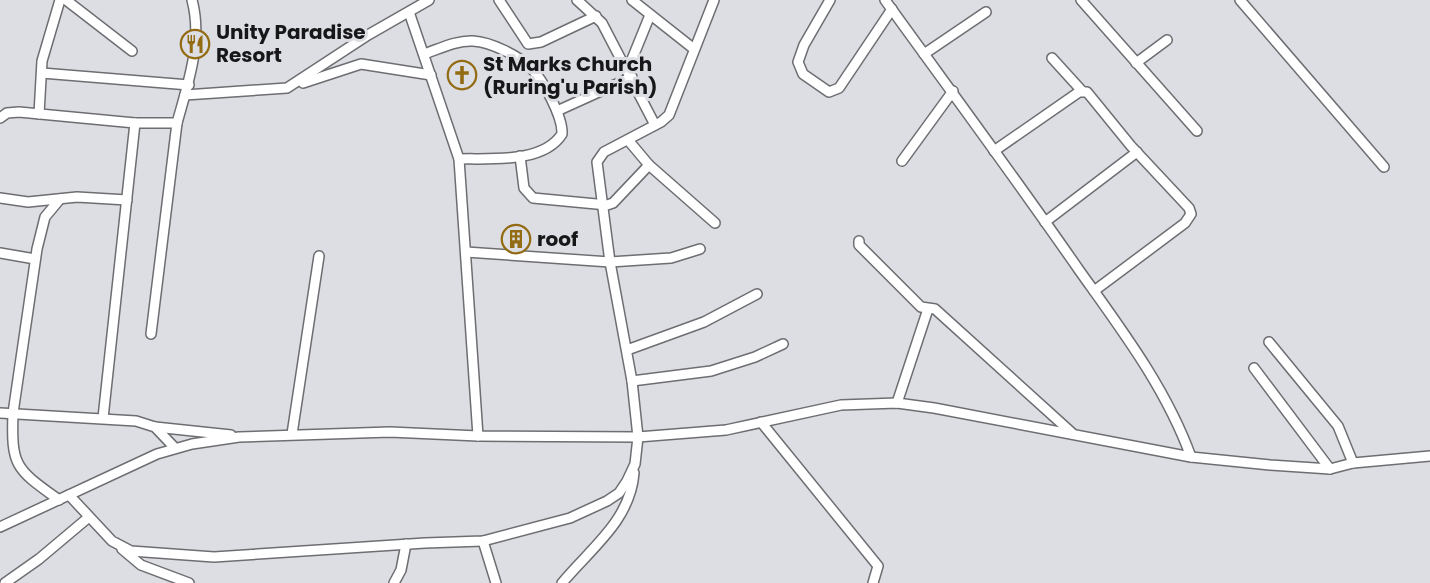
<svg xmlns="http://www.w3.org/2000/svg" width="1430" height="583" font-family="Poppins,sans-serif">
  <rect width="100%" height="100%" fill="#dddee3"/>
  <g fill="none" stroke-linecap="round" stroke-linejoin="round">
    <g stroke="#6d6e72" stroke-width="12">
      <g id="minor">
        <path d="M66,0L132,51"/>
        <path d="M499,0L528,44L541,42L596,16"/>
        <path d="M577,0L602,23L655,125"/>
        <path d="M632,0L694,49"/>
        <path d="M830,0L804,45L798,62L803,74L829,92L839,88L892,9"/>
        <path d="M885,0C950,90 1016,179 1079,270C1121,329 1166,388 1191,457"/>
        <path d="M1081,0L1197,131"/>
        <path d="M1240,0L1384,167"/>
        <path d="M409,12L459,159L478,436"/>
        <path d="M424,54C439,49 457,40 473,41C491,42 519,56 531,68C543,80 563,117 562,134C543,164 489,158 459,159"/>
        <path d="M924,54L986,12"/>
        <path d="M1052,58L1082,91"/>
        <path d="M1136,63L1167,40"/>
        <path d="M628,69L650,15"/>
        <path d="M42,73L189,85"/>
        <path d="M303,83L361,64L431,75"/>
        <path d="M185,95L287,88L368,35L429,0"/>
        <path d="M557,111L632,77"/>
        <path d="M39,114L42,61L60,0"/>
        <path d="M0,118L7,113L19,112L135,123H177C188,83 203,41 192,0"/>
        <path d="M628,140L649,165L715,223"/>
        <path d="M994,151L1079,92H1087L1131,146L1189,208L1191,214L1185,223L1094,291"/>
        <path d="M520,156L524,188L533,198L607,205L613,203L649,165"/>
        <path d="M902,161L953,91"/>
        <path d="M0,198L28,202L77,197L127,200"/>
        <path d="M1045,222L1137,152"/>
        <path d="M859,241V245L921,307L935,309L1072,433"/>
        <path d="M466,252L610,262L671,258L700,249"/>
        <path d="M0,253L35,259"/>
        <path d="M151,334L177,123"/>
        <path d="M1269,342L1338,426L1353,463"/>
        <path d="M627,350L704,322L757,294"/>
        <path d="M1254,368L1330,469"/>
        <path d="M632,381L711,371L755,357L783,344"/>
        <path d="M897,403L928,309"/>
        <path d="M0,413L136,421L155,427L174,447"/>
        <path d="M103,418L135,123"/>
        <path d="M761,422L878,566L873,583"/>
        <path d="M155,427L231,435"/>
        <path d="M292,434L319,256"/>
        <path d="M69,495L112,541L131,551L214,557L425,543L483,541L570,518L607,501L619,493L627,481L635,464L638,437L632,381L610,262L597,162L604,152L661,122L669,115L714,0"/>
        <path d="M59,500C16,469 11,467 13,413L37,249L45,217L60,199"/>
        <path d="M0,527L157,454L192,444L239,437L390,432L478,436L638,437L726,430L841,405L897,403L934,408L1191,457L1270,465L1330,469L1353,463L1430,456"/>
        <path d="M483,541L496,583"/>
        <path d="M122,549L141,565L189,583"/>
        <path d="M5,583L39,559L89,517"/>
        <path d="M394,583L401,570L406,544"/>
        <path d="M562,583C591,548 630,521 634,473"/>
      </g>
    </g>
    <use href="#minor" stroke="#fff" stroke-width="9"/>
  </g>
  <defs>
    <g id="restaurant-ring" transform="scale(1.5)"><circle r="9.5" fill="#dddee3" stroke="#926b13" stroke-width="1.5"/><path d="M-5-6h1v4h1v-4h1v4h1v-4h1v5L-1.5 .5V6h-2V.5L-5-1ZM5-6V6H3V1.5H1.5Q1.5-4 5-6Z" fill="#926b13"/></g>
    <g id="church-ring" transform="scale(1.5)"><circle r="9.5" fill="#dddee3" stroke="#926b13" stroke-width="1.5"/><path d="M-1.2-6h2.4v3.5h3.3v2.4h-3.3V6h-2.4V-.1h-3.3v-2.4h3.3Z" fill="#926b13"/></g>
    <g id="building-ring" transform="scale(1.5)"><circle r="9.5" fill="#dddee3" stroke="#926b13" stroke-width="1.5"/><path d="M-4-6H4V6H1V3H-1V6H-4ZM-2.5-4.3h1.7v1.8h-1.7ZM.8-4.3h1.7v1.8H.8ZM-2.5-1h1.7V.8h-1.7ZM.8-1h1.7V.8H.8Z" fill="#926b13"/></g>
  </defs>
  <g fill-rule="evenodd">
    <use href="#restaurant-ring" x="195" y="44"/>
    <use href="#church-ring" x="462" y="75"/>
    <use href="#building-ring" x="516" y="239"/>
  </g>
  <g text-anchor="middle" stroke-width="6" stroke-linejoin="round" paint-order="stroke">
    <g font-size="20" font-weight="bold" fill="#171719" stroke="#dddee3" text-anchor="start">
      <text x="216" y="39">Unity Paradise<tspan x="216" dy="23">Resort</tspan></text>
      <text x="483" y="71">St Marks Church<tspan x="483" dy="23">(Ruring'u Parish)</tspan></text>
      <text x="537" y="246">roof</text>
    </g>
  </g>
</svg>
